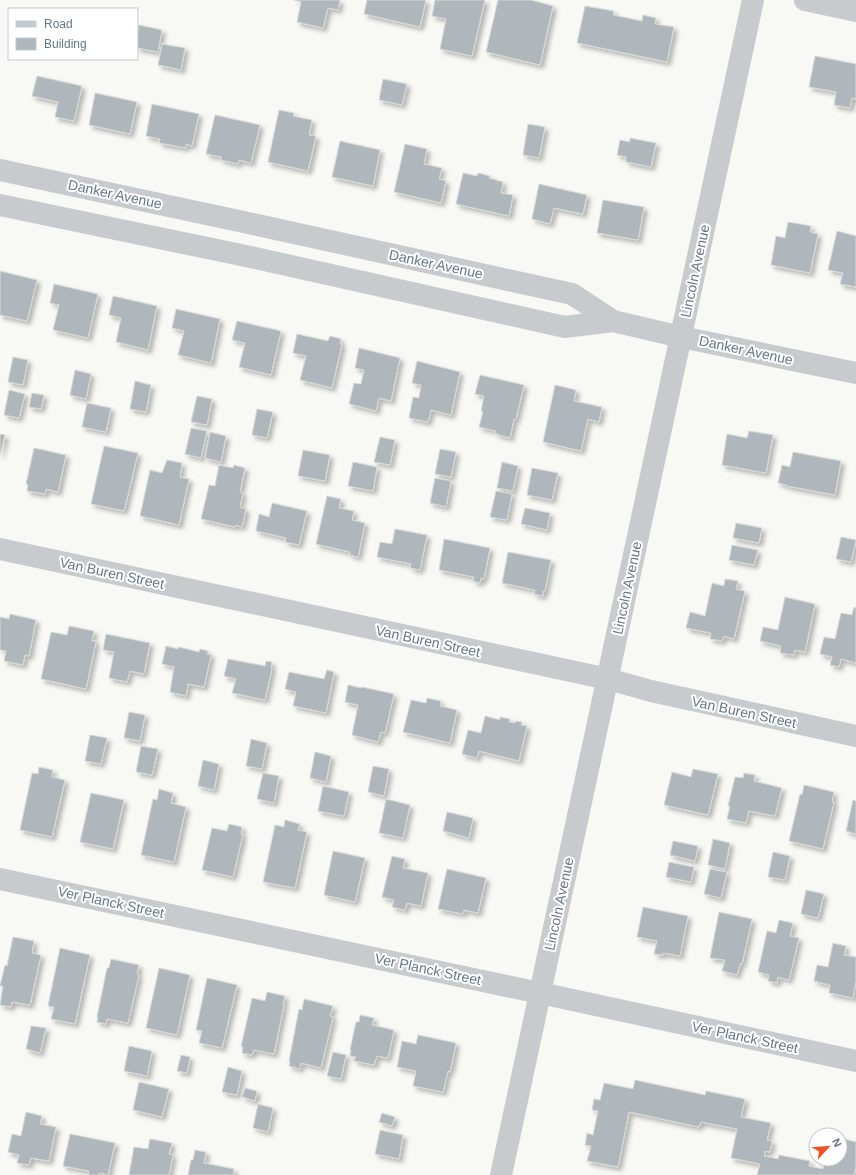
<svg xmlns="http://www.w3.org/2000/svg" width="856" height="1175" font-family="Helvetica,sans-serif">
  <defs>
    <filter id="shadow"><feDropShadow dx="3.5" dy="3.5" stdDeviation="2" flood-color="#0004"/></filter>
  </defs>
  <rect width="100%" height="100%" fill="#f8f8f4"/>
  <g fill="#afb7bd" stroke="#d9d9d7" filter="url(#shadow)">
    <path d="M294,0H340L338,10L328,8L323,28L297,22L301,2Z"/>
    <path d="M367,0H426L420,27L364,14Z"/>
    <path d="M435,0H485L472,56L440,49L446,19L432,16Z"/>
    <path d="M498,0H531L553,6L540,65L486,52Z"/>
    <path d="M585,6L614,11L613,15L642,21L643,15L656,18L655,24L674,27L667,62L577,43Z"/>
    <path d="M139,25L162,30L158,52L137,48V34Z"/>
    <path d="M162,44L185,48L181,70L158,65Z"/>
    <path d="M815,56L856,64V99L852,98L850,108L834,105L836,92L809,87Z"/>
    <path d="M37,76L82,86L74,121L55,117L58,102L32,96Z"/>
    <path d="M383,79L407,84L402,105L379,100Z"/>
    <path d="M95,93L137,102L130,134L89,125Z"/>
    <path d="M152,104L199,114L192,146L186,144V148L159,143L160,139L146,136Z"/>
    <path d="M279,110L294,113L293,116L312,120L309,135L316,136L308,171L268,162Z"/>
    <path d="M215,115L260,125L251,163L239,160L238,164L221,160V157L206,154Z"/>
    <path d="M528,124L545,127L539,158L523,155Z"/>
    <path d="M630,138L656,143L651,167L626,162V157L617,155L620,140L630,142Z"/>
    <path d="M340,141L380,150L373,186L332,177Z"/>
    <path d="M405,144L427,149L424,164L442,168L439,179L446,181L441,203L394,192Z"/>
    <path d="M463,173L477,176L478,173L490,176L489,178L503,182L501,193L513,195L509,216L456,204Z"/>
    <path d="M539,184L587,195L583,214L554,208L550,224L532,219Z"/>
    <path d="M603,200L644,207L638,240L597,233Z"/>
    <path d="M788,222L811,226L810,232L818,234L810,273L771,265L776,236L785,238Z"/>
    <path d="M837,231L856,236V287L840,284L843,273L828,270Z"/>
    <path d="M0,271L37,280L27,321L0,315Z"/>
    <path d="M54,284L98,294L88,338L53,330L59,305L50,303Z"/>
    <path d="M113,296L157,306L148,350L116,342L121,318L109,315Z"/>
    <path d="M176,309L220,319L211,363L178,355L184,331L172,328Z"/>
    <path d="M237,321L281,331L271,375L239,367L245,343L232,340Z"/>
    <path d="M297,334L328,341L330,336L341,339L340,344H342L332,388L300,380L306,356L293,353Z"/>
    <path d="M359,348L400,358L391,401L379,398L376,411L349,404L354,383L361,384L364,370L355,368Z"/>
    <path d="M13,357L28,360L23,385L8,382Z"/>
    <path d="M417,361L460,372L451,415L431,410L428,422L409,418L413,397L419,398L421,385L412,383Z"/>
    <path d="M75,370L91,374L86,399L70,395Z"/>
    <path d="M480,375L524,385L516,419H514L510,438L496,434V431L479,427L483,412L481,411L484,396L475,394Z"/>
    <path d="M135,381L151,385L146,412L130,409Z"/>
    <path d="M555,385L576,390L574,401L602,407L599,422L588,419L581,451L543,442Z"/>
    <path d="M9,390L25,394L19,418L4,415Z"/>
    <path d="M32,393L44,395L41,409L29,407Z"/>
    <path d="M197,396L212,399L207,425L191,422Z"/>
    <path d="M87,403L111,408L106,432L82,427Z"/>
    <path d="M257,409L273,412L267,438L252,435Z"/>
    <path d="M191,428L207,431L201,458L185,454Z"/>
    <path d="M749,431L773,435L766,473L722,465L727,434L747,438Z"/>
    <path d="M210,432L226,436L221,462L205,458Z"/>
    <path d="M0,434L5,435L0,455Z"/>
    <path d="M380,437L395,440L390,465L374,462Z"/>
    <path d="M104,446L138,453L124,511L91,504Z"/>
    <path d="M34,448L66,455L58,492L46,489L45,494L27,491L28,485L26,484Z"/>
    <path d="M440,449L456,452L451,477L435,474Z"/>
    <path d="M303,450L330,455L325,481L298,476Z"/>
    <path d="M793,452L841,461L835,495L787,486V485L778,483L782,465L790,467Z"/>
    <path d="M167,460L182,463L180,477L189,479L179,525L140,516L150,470L162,473Z"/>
    <path d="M353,462L377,467L373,491L348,486Z"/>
    <path d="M502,462L518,466L513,491L497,488Z"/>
    <path d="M219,465L233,468L234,465L245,468L240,492L243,493L240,507L246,509L242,527L236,525L235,527L201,519L209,485L215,486Z"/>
    <path d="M532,468L558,473L552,500L527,495Z"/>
    <path d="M435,478L451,481L446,507L430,503Z"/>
    <path d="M496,491L512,494L507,520L490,517Z"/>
    <path d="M327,496L341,499L339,508L354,511L352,520L365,523L358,557L350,555V552L316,544Z"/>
    <path d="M272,503L307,511L299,545L285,542L286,538L256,531L259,514L269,517Z"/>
    <path d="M525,508L550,513L547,530L521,524Z"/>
    <path d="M736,523L762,528L759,543L733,538Z"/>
    <path d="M395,529L427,535L420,570L410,568L411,564L377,557L380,542L392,544Z"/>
    <path d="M841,537L856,540L851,562L836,559Z"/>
    <path d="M444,539L490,548L484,579L481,578L480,583L473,581L474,577L439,570Z"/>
    <path d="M732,545L758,550L754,565L729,560Z"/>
    <path d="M508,552L551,560L545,591H543V596L534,594L535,590L502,583Z"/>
    <path d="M725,579L738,581L736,589L745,591L734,639L724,636L722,641L710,639L711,633L686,628L690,612L705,616L712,583L724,586Z"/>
    <path d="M785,597L815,604L805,652L795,650L794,655L780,653L781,646L760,641L763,627L778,630Z"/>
    <path d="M854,607L856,608V663L841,659L839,667L830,665L832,657L820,654L824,637L835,639L841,613L852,615Z"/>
    <path d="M10,614L36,620L29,656L25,655L23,665L4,661L6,651L0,650V617L9,619Z"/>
    <path d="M69,626L94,631L92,641H96L86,689L41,679L51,632L67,635Z"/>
    <path d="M106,634L150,643L144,674L130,671L127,682L109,678L114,652L103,650Z"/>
    <path d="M166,646L178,649L179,647L199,652L200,649L208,651L207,654L211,655L204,687L188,684L186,696L170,692L174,667L162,664Z"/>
    <path d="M228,659L265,666L266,661L272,662L271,668H272L265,700L232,693L236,679L224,676Z"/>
    <path d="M327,670L334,672L326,713L293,706L296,692L285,689L289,672L324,679Z"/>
    <path d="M348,685L361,688L362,687L394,694L385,733L381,732L378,742L352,735L358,705L345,702Z"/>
    <path d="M427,698L441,701L440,706L457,710L450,743L403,732L411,700L426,703Z"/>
    <path d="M129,712L145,715L140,741L124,738Z"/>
    <path d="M485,716L500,720V717L510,719L509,722L515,723L516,721L522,722L521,725L527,726L519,761L479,751L477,758L462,754L468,730L481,733Z"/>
    <path d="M90,735L107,738L101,764L85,761Z"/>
    <path d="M251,739L267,743L262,769L246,766Z"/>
    <path d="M141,746L158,749L152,775L136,772Z"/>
    <path d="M315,752L331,756L326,782L310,778Z"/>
    <path d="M203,760L219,764L214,790L198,786Z"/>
    <path d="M373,766L389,769L384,796L368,792Z"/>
    <path d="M39,767L53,770L52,777L65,780L52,837L20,830L32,773L38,774Z"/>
    <path d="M693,769L718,774L708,815L664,805L672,772L691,777Z"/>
    <path d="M263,773L279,776L274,803L257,799Z"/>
    <path d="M744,773L755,775L754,781L782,788L775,816L749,811L746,823L727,819L730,806H728L735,777L743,778Z"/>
    <path d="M804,785L834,792L832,802H834L823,849L789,841L800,794L802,795Z"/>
    <path d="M323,786L349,792L344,816L318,811Z"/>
    <path d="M159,789L173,793L171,803L186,807L174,862L141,855L153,799L157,800Z"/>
    <path d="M91,793L124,800L113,849L80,842Z"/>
    <path d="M386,799L410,805L403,838L379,833Z"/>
    <path d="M853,800L856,801V834L846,831Z"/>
    <path d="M447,812L473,818L469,838L443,831Z"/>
    <path d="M285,820L300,824L298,830L307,832L295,888L263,882L275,825L284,827Z"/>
    <path d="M229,824L242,827L241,834H243L233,877L202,870L212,828L227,831Z"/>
    <path d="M713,839L730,843L725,869L708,865Z"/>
    <path d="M673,841L698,846L695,861L670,855Z"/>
    <path d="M333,851L365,858L355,902L324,895Z"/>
    <path d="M773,852L790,856L785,880L768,877Z"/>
    <path d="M392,856L405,859L403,868L428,873L421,906L407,903L405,910L392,907L394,900L382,897Z"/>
    <path d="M669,862L694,867L691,882L666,877Z"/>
    <path d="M447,869L486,878L478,913L464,910L463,914L438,909Z"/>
    <path d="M710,869L727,872L721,898L704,894Z"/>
    <path d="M806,890L824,894L818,918L801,914Z"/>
    <path d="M643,907L688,916L680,956L663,953V955L654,954L657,941L637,937Z"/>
    <path d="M719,912L752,919L742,964H740L737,975L722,971L725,960L710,958Z"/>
    <path d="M779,920L793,923L790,936L799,938L789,980L778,977L777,983L768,981L769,975L758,972L767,931L776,933Z"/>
    <path d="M13,937L34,941L32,953L41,955L30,1005L12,1002L11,1007L0,1005L3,986H0L5,965L7,966Z"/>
    <path d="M833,943L846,946L844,955L856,957V981L853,998L829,993L830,985L814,981L817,965L828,967Z"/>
    <path d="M60,948L90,955L75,1024L51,1019L54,1007L48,1006Z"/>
    <path d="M111,959L139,965L137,974L139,975L128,1023L107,1019L106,1024L97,1022L98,1017H97L107,968H109Z"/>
    <path d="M159,968L190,975L177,1035L146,1028Z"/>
    <path d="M207,978L237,985L222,1048L199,1043L202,1031L196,1030Z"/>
    <path d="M267,992L285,996L283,1005H284L274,1054L254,1050L252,1055L242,1053L243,1047H241L252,998L265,1001Z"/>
    <path d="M304,999L333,1006L330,1016L333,1017L321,1068L301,1063L300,1069L289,1066L290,1061H289L299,1009L302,1010Z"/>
    <path d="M360,1015L374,1018L372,1025L394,1030L388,1058L377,1056L374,1065L354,1061L356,1057L350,1056L351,1050H350L356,1022H359Z"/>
    <path d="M31,1026L46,1028L40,1053L26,1049Z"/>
    <path d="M418,1035L456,1043L450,1072L448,1071L443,1092L413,1086L416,1071L397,1067L402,1041L416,1044Z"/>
    <path d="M129,1046L152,1051L147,1076L124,1071Z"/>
    <path d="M333,1052L346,1055L341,1079L327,1076Z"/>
    <path d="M181,1055L190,1057L187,1073L177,1071Z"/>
    <path d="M228,1067L242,1071L237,1095L222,1092Z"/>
    <path d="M635,1080L705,1095L706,1091L745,1099L741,1117L771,1123L767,1140L772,1141L770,1152L765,1151L764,1156L778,1159L779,1155L810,1161L809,1166L823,1169L824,1164L819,1163L820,1159H840V1138L856,1142V1167L854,1175H757L760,1164L731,1158L737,1129L701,1122L699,1127L629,1112L618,1167L587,1161L591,1146L585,1145L587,1133L593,1135L598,1111L592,1110L594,1099L600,1100L604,1083L633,1089Z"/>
    <path d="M139,1082L169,1089L162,1117L133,1110Z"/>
    <path d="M245,1088L257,1091L255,1101L242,1097Z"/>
    <path d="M258,1104L273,1108L268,1132L253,1128Z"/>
    <path d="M26,1112L42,1116L40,1124L56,1127L49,1161L31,1158L29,1165L17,1163L19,1155L8,1152L12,1134L21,1136Z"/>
    <path d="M382,1113L395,1117L392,1126L379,1122Z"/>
    <path d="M380,1130L403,1135L399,1159L375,1154Z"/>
    <path d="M70,1134L115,1143L108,1175L100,1173L99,1175H88L89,1171L63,1166Z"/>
    <path d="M150,1139L172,1143L169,1154L173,1155L169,1175H129L134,1147L148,1149Z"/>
    <path d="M195,1150L206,1152L204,1163L234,1169L233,1175H188L191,1160H193Z"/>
  </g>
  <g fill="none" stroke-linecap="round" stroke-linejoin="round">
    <g stroke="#c7cbce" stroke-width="22">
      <path d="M805,0L856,11"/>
      <path d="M0,170L253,224L572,294L613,321L681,337L856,373"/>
      <path d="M0,205L246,256L565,327L613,321"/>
      <path d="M0,549L608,679L651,691L856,736"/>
      <path d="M0,879L540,993L856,1061"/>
    </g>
    <path stroke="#c7cbce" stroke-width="22" d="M501,1175L753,0"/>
  </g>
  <g text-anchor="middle" stroke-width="4" stroke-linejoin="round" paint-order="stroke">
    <g font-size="14" fill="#657787" stroke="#fff">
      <text transform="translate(115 194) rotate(12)" y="5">Danker Avenue</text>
      <text transform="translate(436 264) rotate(12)" y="5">Danker Avenue</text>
      <text transform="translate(695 271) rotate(-78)" y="5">Lincoln Avenue</text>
      <text transform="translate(746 350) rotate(12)" y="5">Danker Avenue</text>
      <text transform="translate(112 573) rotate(12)" y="5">Van Buren Street</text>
      <text transform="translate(627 588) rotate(-78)" y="5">Lincoln Avenue</text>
      <text transform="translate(428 641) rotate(12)" y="5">Van Buren Street</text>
      <text transform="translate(744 712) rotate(12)" y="5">Van Buren Street</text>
      <text transform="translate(111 902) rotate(12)" y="5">Ver Planck Street</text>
      <text transform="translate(559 904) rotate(-78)" y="5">Lincoln Avenue</text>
      <text transform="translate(428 969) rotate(12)" y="5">Ver Planck Street</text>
      <text transform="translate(745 1037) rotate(12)" y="5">Ver Planck Street</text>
    </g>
  </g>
  <rect x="8" y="8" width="130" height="52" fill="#ffffff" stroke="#c1c9cf"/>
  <rect x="16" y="21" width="20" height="6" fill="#c7cbce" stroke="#c1c9cf"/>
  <text x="44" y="28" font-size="12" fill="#657787">Road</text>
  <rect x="16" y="38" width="20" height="12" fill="#afb7bd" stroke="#c1c9cf"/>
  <text x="44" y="48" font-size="12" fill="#657787">Building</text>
  <g transform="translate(828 1147) rotate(64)"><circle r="19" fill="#ffffff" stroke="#c1c9cf"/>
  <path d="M0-3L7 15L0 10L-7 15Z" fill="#ee541e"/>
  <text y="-6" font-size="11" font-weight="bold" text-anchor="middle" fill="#657787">N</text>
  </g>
</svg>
